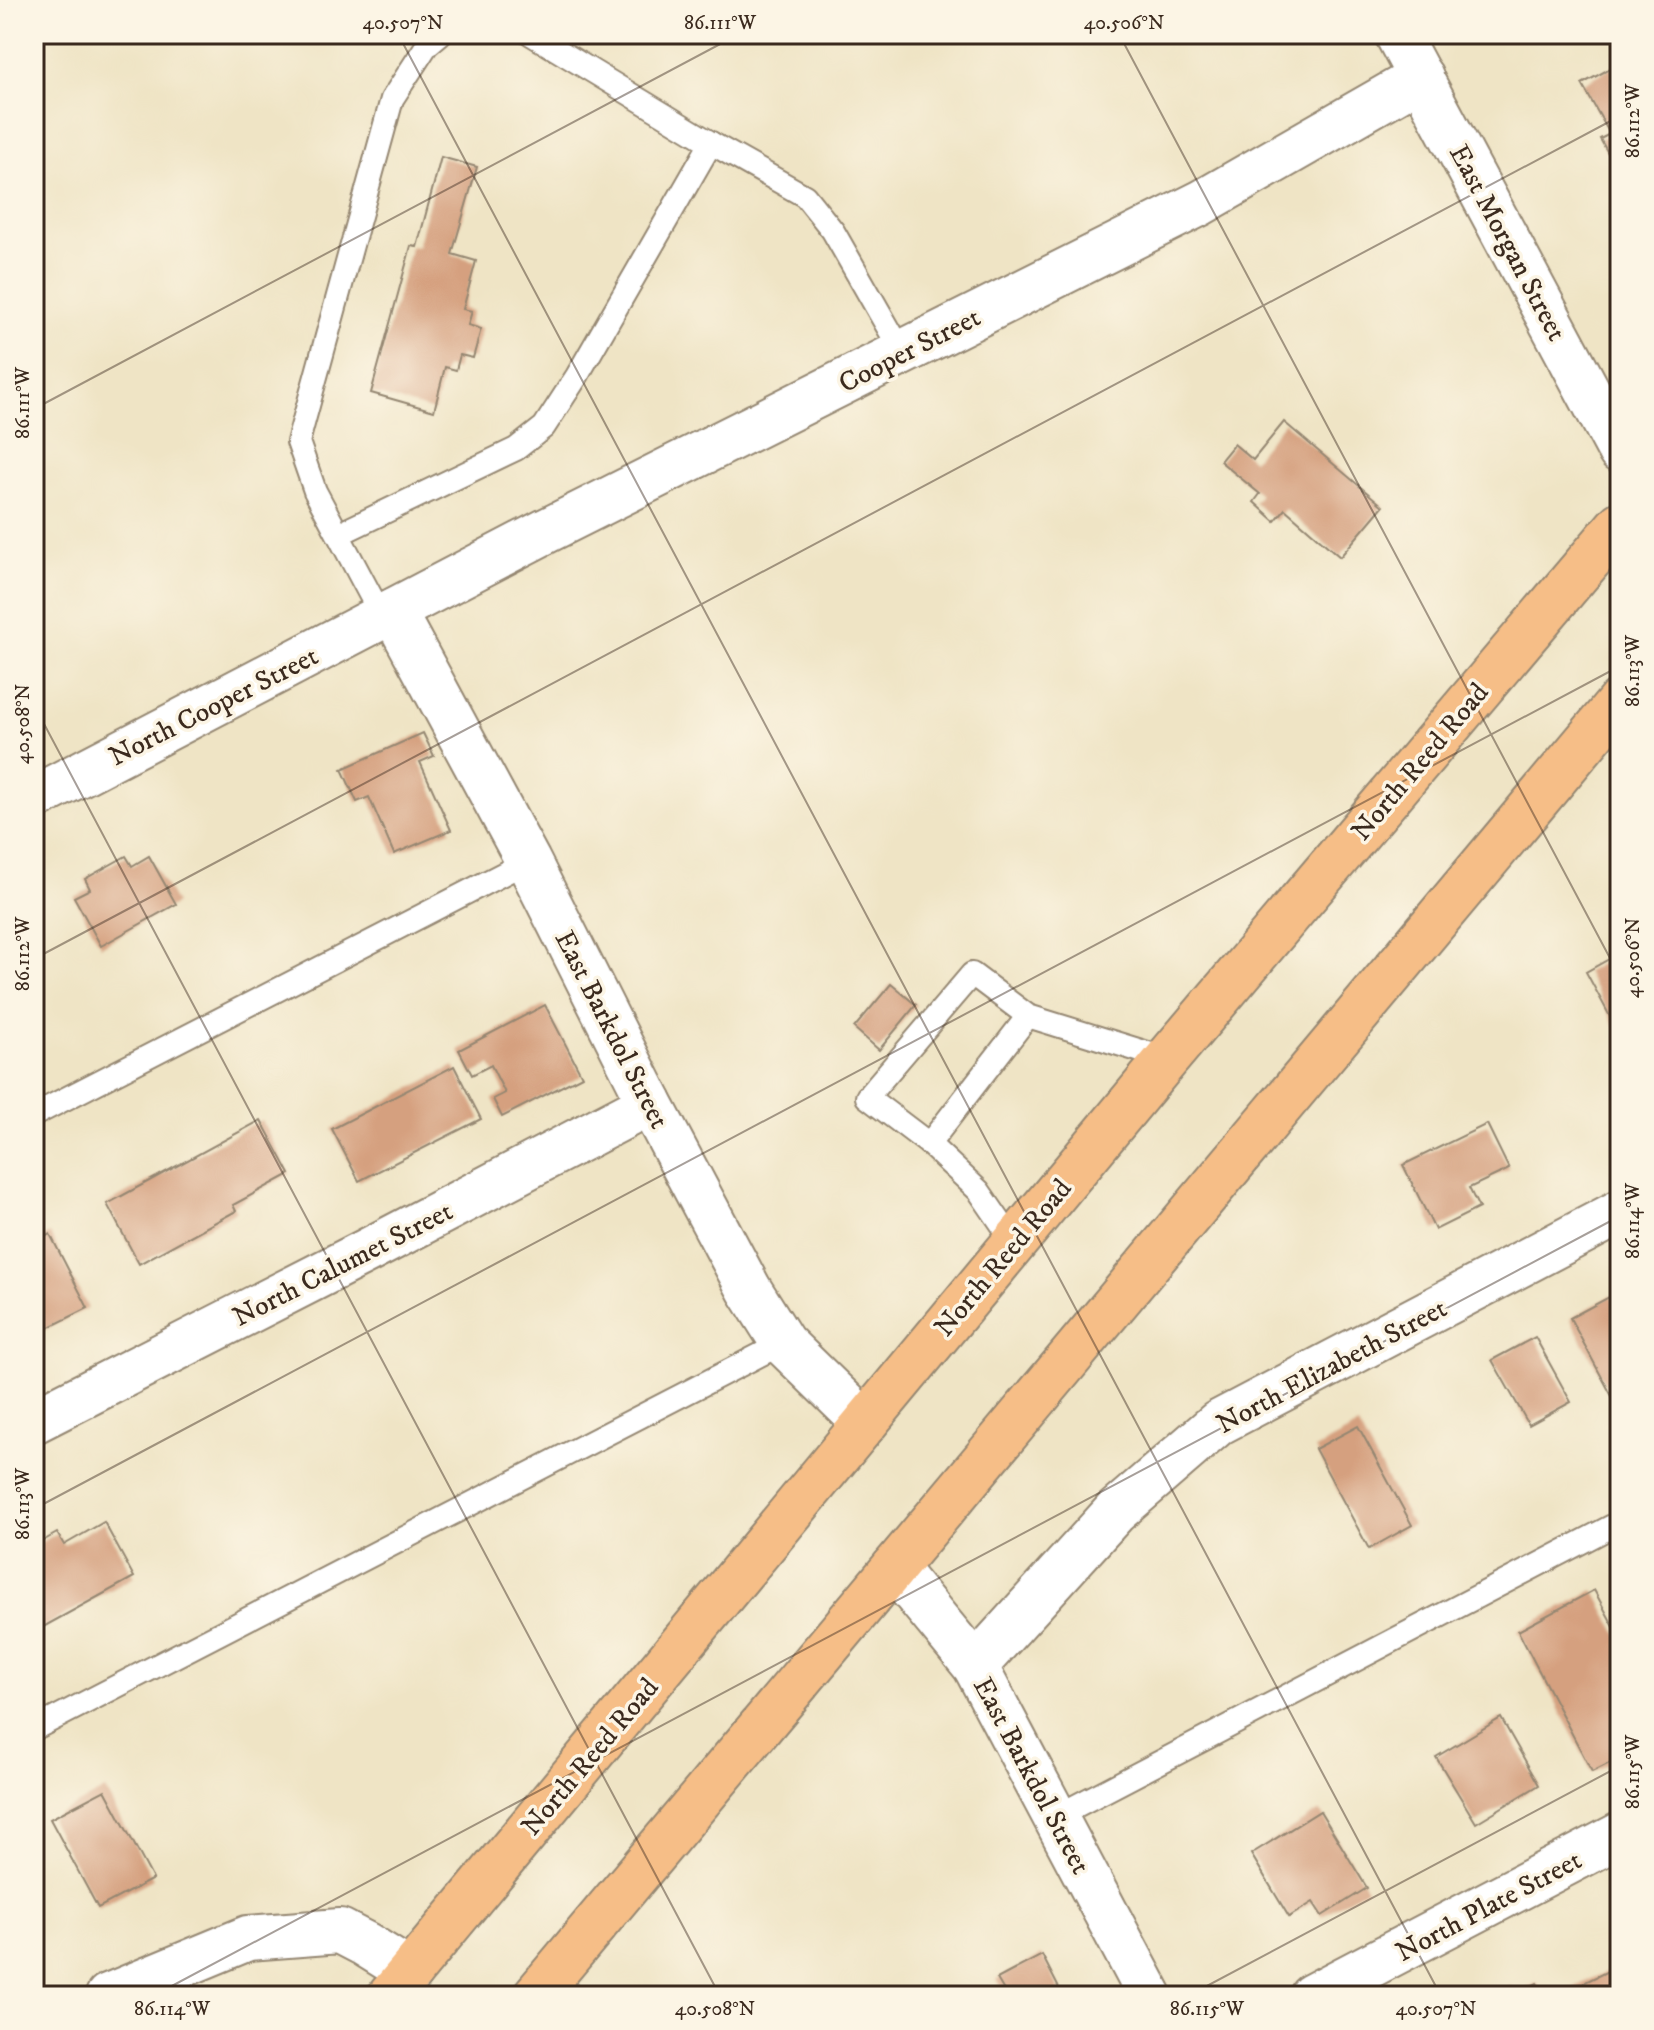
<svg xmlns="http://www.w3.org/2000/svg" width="1654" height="2030" font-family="'IM FELL DW Pica',serif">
  <rect width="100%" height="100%" fill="#fcf5e5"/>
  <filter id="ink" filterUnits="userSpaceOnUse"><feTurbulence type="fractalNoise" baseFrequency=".0125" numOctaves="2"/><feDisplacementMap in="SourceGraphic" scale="16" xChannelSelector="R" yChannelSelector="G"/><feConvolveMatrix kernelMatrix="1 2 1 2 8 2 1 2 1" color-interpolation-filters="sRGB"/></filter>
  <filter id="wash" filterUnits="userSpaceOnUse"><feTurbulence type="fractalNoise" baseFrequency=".006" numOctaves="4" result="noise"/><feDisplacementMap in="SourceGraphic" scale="32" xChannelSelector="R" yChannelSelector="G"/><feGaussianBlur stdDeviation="1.8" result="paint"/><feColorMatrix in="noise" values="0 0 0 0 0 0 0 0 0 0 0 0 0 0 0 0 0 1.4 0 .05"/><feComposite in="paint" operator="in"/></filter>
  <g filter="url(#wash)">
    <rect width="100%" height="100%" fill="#efe4c5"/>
    <g id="blocks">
      <g fill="#d5a07f">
        <path d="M1620,63V174L1600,139L1610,134L1582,84Z"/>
        <path d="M441,157L477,167L452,254L476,261L463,309L472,311L468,325L481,329L473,358L460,355L456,370L445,367L434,411L371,393L411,246L417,247Z"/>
        <path d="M1284,422L1383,506L1340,557L1285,509L1275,521L1254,502L1260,494L1220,461L1234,444L1253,460Z"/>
        <path d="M423,733L434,756L420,762L451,830L394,854L369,797L357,802L342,769Z"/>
        <path d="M126,856L132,866L149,856L176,904L101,946L74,897L90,889L85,879Z"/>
        <path d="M1620,953V1035L1586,972Z"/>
        <path d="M891,984L916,1005L879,1050L854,1028Z"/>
        <path d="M545,1005L582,1076L502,1117L493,1099L505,1093L491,1065L472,1075L459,1050Z"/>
        <path d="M454,1066L481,1119L359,1181L332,1129Z"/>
        <path d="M261,1120L290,1174L233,1205L236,1211L139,1264L107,1204Z"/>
        <path d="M1487,1124L1509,1169L1469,1188L1479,1208L1435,1230L1403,1165Z"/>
        <path d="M50,1234L88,1308L34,1335V1242Z"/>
        <path d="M1611,1296L1620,1313V1411L1570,1318Z"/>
        <path d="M1535,1337L1571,1402L1529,1425L1492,1360Z"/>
        <path d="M1358,1426L1412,1525L1369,1549L1315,1449Z"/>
        <path d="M104,1522L134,1577L34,1632V1546L57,1533L64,1545Z"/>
        <path d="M1594,1590L1620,1638V1758L1592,1772L1518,1631Z"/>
        <path d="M1501,1718L1539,1785L1476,1823L1436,1757Z"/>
        <path d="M105,1790L153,1879L98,1908L50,1819Z"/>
        <path d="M1320,1811L1367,1888L1322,1916L1313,1902L1289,1917L1251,1854Z"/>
        <path d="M1042,1955L1063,1996H1007L997,1979Z"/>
        <path d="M1620,1965V1996H1567L1565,1992Z"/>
        <path d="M1537,1983L1543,1996H1492L1511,1986L1516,1994Z"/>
      </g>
    </g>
  </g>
  <g filter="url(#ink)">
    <use href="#blocks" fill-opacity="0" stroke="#958772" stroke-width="2"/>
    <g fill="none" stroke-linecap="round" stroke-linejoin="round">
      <g stroke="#958772" stroke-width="26">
        <g id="service">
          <path d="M531,34L711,143L805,196L833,231L902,352"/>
          <path d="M339,534L516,449L544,427L577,376L711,143"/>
          <path d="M382,617L315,491L298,442L392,99L427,45L440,34"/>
          <path d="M34,1115L528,861"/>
          <path d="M929,1144L1028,1016"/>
          <path d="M1014,1242L979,1191L929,1144L867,1097L972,974L1028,1016L1167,1059"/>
          <path d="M34,1729L783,1343"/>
          <path d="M1055,1817L1620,1522"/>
        </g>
      </g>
      <g stroke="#958772" stroke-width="48">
        <g id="minor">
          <path d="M393,611L528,861L650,1103L749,1289L783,1343L865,1423"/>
          <path d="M34,798L548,530L1201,203L1421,77"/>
          <path d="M34,1421L367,1251L650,1103"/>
          <path d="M894,1568L975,1666L1150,1996"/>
          <path d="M975,1666L1115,1512L1218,1423L1620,1212"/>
          <path d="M108,1996L248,1938L340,1931L365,1944L410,1972"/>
          <path d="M1312,1996L1620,1835"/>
        </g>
      </g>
      <g stroke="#958772" stroke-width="48">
        <path id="tertiary" d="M1397,34L1620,451"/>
      </g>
      <g stroke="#958772" stroke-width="48">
        <g id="primary">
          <path d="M390,1996L1167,1059L1620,524"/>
          <path d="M535,1996L1620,701"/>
        </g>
      </g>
      <use href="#service" stroke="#fff" stroke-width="22"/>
      <use href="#minor" stroke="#fff" stroke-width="44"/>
      <use href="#tertiary" stroke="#fff" stroke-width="44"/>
      <use href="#primary" stroke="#f6be87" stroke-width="44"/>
    </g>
  </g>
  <path fill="none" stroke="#3b2a1e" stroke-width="2" stroke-opacity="0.45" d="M398,34L1441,1996M1119,34L1620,977M34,409L739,34M34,705L720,1996M34,959L1620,116M34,1509L1620,666M153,1996L1620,1216M1188,1996L1620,1766"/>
  <g text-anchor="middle" stroke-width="7" stroke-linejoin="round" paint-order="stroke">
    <g font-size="28" fill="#3b2a1e" stroke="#fcf5e5">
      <text transform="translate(1509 242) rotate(62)" y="10">East Morgan Street</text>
      <text transform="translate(909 349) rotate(-27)" y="10">Cooper Street</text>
      <text transform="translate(213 705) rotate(-27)" y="10">North Cooper Street</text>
      <text transform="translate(1419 761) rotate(-50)" y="10">North Reed Road</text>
      <text transform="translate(613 1029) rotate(63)" y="10">East Barkdol Street</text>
      <text transform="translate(1002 1257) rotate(-50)" y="10">North Reed Road</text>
      <text transform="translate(342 1263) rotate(-27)" y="10">North Calumet Street</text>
      <text transform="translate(1331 1365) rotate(-28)" y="10">North Elizabeth Street</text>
      <text transform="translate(589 1756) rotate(-50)" y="10">North Reed Road</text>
      <text transform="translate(1033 1775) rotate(62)" y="10">East Barkdol Street</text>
      <text transform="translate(1488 1905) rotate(-28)" y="10">North Plate Street</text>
    </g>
  </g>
  <rect width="1654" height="2030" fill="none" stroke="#fcf5e5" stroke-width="88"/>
  <rect x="44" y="44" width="1566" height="1942" fill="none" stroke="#3b2a1e" stroke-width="3"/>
  <g font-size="20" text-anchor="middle" fill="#3b2a1e">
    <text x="403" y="29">40.507°N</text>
    <text x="720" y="29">86.111°W</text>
    <text x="1124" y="29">40.506°N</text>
    <text transform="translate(1632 121) rotate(-90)" y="7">86.112°W</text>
    <text transform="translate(22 403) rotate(-90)" y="7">86.111°W</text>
    <text transform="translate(1632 671) rotate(-90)" y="7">86.113°W</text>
    <text transform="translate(22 724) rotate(-90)" y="7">40.508°N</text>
    <text transform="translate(22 954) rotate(-90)" y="7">86.112°W</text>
    <text transform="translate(1632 958) rotate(-90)" y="7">40.506°N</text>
    <text transform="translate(1632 1221) rotate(-90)" y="7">86.114°W</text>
    <text transform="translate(22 1504) rotate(-90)" y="7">86.113°W</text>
    <text transform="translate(1632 1772) rotate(-90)" y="7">86.115°W</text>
    <text x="172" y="2015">86.114°W</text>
    <text x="715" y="2015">40.508°N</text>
    <text x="1207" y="2015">86.115°W</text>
    <text x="1436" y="2015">40.507°N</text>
  </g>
</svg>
